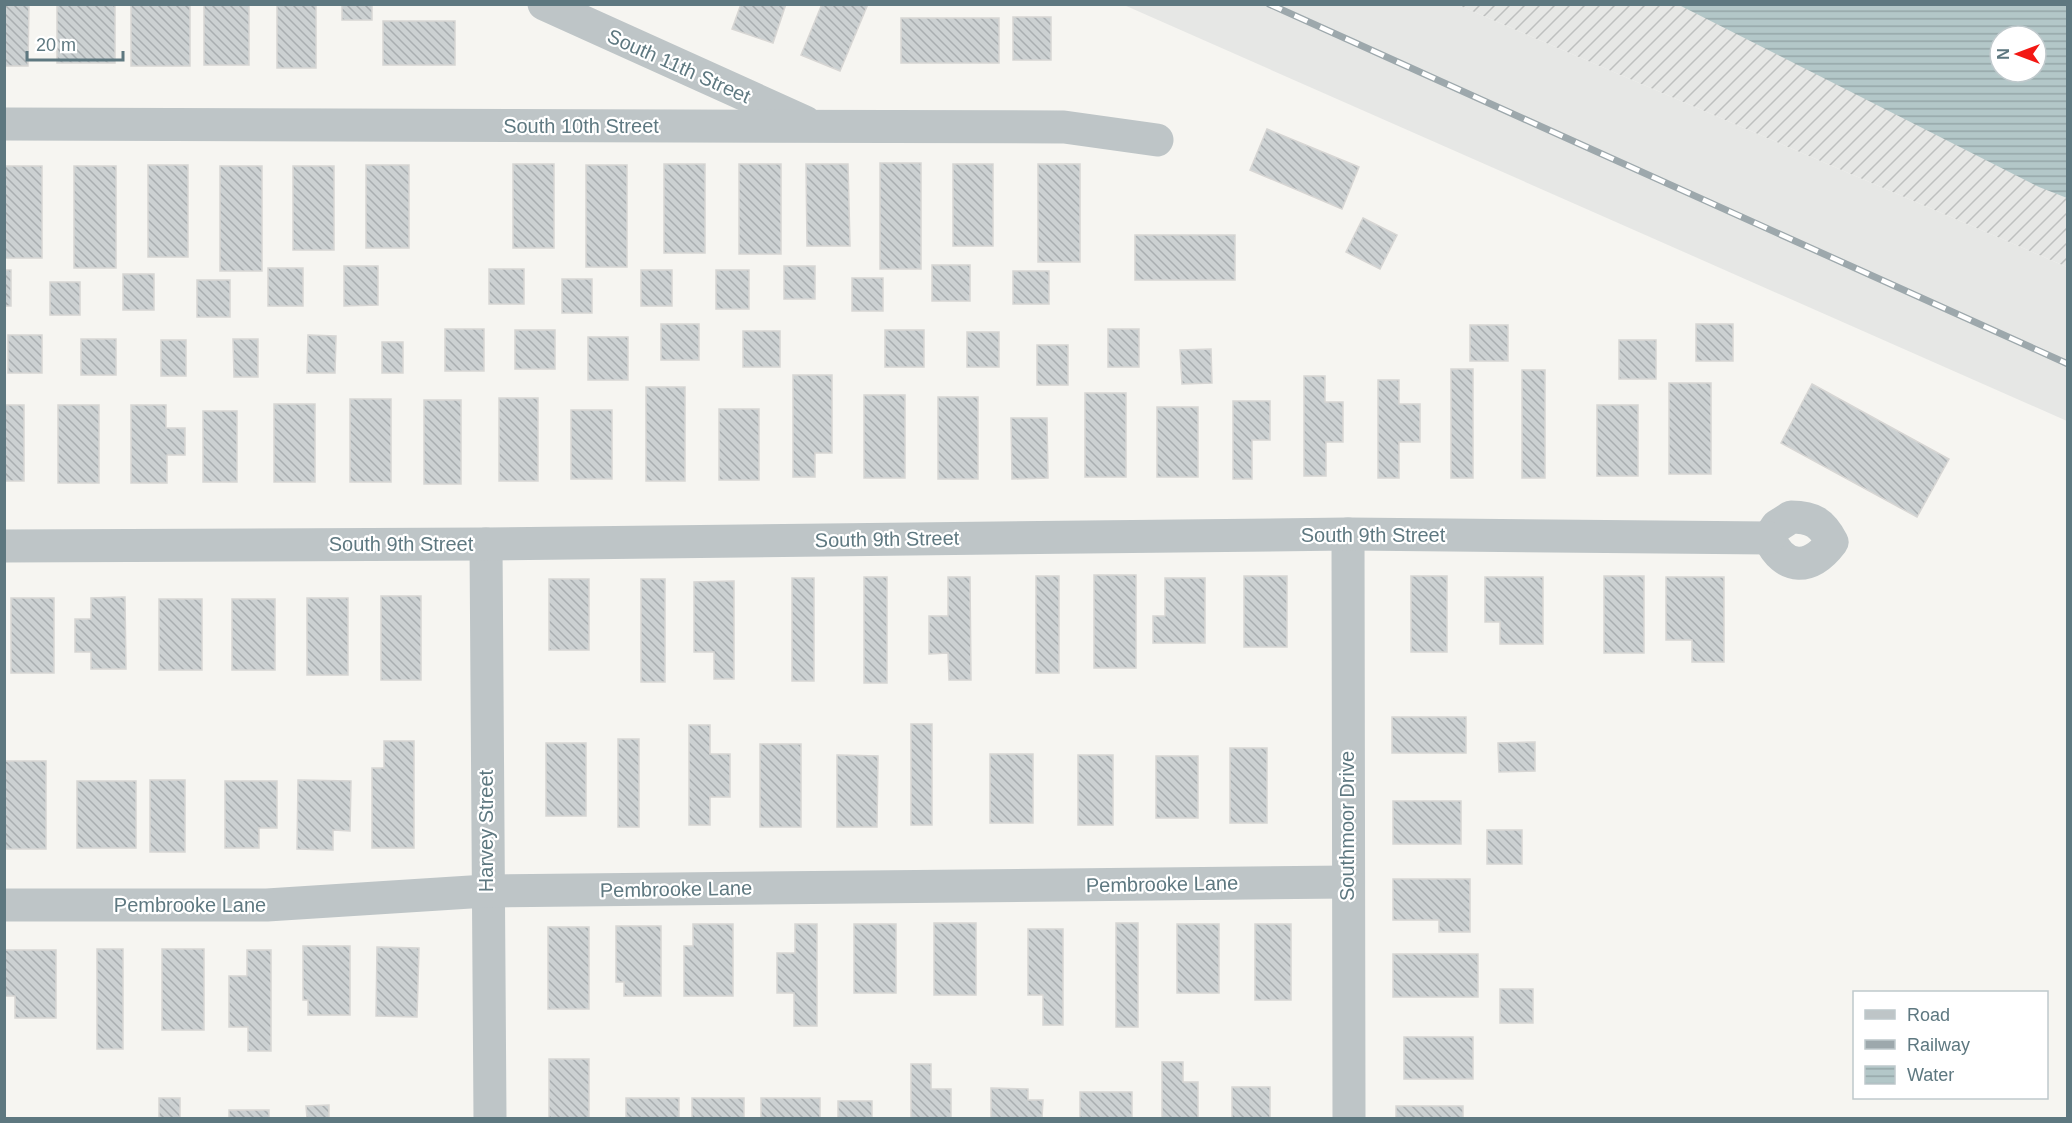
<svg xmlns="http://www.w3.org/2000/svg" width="2072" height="1123" font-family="Arial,sans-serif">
  <defs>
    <pattern id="industrial-furrows" width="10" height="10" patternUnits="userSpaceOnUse" patternTransform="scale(1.5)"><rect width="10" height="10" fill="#e6e7e5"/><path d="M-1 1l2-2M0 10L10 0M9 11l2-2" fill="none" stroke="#bec0bf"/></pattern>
    <pattern id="water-rules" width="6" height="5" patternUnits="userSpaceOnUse" patternTransform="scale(1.5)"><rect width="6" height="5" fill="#b3c7c8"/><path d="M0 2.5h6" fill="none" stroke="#95a6a8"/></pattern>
    <pattern id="building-back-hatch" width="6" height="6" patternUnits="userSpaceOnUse" patternTransform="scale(1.5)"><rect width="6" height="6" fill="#ccd1d2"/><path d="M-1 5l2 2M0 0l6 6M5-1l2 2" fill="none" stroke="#a9aeb0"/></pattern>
  </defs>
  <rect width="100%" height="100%" fill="#f6f5f1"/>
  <path fill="#e6e7e5" d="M1124,5H1458L2067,267V421Z"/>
  <path fill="url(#industrial-furrows)" fill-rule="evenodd" d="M1458,5H2067V267ZM2000,36H2036V72H2000Z"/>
  <path fill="url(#water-rules)" fill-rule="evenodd" d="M1679,5H2067V198L2039,187ZM2000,36H2036V72H2000Z"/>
  <g fill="url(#building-back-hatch)" stroke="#d7d6d4" stroke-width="1.5">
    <path d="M4,4H29L28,66H4Z"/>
    <rect x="57" y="4" width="58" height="59"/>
    <rect x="131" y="4" width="59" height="62"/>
    <rect x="204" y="4" width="45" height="61"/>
    <rect x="277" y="4" width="39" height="64"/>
    <rect x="342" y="4" width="30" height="16"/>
    <path d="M741,4H786L773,43L732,29Z"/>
    <path d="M822,4H868L840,71L801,55Z"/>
    <rect x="1013" y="17" width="38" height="43"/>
    <rect x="901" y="18" width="98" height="45"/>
    <rect x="383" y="21" width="72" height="44"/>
    <path d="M1267,129L1359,167L1342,209L1250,170Z"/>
    <rect x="880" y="163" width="41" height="106"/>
    <rect x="513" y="164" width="41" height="84"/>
    <rect x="664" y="164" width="41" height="89"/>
    <rect x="739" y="164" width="42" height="90"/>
    <path d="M806,164H848L850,246H807Z"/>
    <rect x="953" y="164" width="40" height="82"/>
    <rect x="1038" y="164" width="42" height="98"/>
    <rect x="148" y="165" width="40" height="92"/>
    <rect x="366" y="165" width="43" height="83"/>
    <rect x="586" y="165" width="41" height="102"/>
    <rect x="4" y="166" width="38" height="92"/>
    <rect x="74" y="166" width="42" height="102"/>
    <rect x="220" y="166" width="42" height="105"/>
    <rect x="293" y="166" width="41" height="84"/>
    <path d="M1363,218L1397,235L1380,269L1346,252Z"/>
    <rect x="1135" y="235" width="100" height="45"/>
    <rect x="932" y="265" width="38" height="36"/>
    <path d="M344,266H378V305L344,306Z"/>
    <rect x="784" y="266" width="31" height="33"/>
    <rect x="268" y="268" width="35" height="38"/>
    <rect x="489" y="269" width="35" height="35"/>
    <rect x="4" y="270" width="7" height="36"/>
    <rect x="641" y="270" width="31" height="36"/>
    <rect x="716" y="270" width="33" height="39"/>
    <rect x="1013" y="271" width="36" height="33"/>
    <rect x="123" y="274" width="31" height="36"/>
    <rect x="852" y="278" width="31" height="33"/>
    <rect x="562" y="279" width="30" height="34"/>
    <rect x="197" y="280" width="33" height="37"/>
    <rect x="50" y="282" width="30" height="33"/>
    <rect x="661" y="324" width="38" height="36"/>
    <rect x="1696" y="324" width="37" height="37"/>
    <rect x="1470" y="325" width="38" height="36"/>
    <rect x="445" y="329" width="39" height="42"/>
    <rect x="1108" y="329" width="31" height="38"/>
    <rect x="515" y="330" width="40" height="39"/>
    <rect x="885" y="330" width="39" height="37"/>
    <rect x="743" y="331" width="37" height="36"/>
    <rect x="967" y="332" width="32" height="35"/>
    <rect x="8" y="335" width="34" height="38"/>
    <path d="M308,335L336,336L335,373H307Z"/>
    <rect x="588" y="337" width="40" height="43"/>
    <rect x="81" y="339" width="35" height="36"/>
    <path d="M233,339H258V377H234Z"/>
    <rect x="161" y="340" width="25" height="36"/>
    <rect x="1619" y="340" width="37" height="39"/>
    <rect x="382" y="342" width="21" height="31"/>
    <rect x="1037" y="345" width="31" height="40"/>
    <path d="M1211,349L1212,383L1182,384L1180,350Z"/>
    <rect x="1451" y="369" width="22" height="109"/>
    <rect x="1522" y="370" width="23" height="108"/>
    <path d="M793,375H832V453H815V477H793Z"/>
    <path d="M1304,376H1325V402H1343V442H1326V476H1304Z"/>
    <path d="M1378,380H1399V404H1420V442H1399V478H1378Z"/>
    <rect x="1669" y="383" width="42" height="91"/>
    <path d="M1812,384L1949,459L1917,517L1781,443Z"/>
    <rect x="646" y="387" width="39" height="94"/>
    <rect x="1085" y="393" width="41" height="84"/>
    <rect x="864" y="395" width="41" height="83"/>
    <rect x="938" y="397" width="40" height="82"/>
    <rect x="499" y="398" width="39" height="83"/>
    <rect x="350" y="399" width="41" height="83"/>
    <rect x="424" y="400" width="37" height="84"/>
    <path d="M1233,401H1270V440H1252V479H1233Z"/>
    <rect x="274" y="404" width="41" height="78"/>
    <rect x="4" y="405" width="20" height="76"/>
    <rect x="58" y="405" width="41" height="78"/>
    <path d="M131,405H166V428H185V455H167V483H131Z"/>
    <rect x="1597" y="405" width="41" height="71"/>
    <rect x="1157" y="407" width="41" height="70"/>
    <rect x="719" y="409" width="40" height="71"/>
    <rect x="571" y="410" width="41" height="69"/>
    <rect x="203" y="411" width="34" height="71"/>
    <path d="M1011,418H1047L1048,478L1012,479Z"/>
    <rect x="1094" y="575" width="42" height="93"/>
    <rect x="1036" y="576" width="23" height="97"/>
    <rect x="1244" y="576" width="43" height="71"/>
    <rect x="1411" y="576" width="36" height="76"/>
    <rect x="1604" y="576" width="40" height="77"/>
    <rect x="864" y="577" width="23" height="106"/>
    <path d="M948,577H970L971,680H949L948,653L929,654V616H948Z"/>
    <path d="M1485,577H1543V644H1500V622H1485Z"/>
    <path d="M1666,577H1724V662H1692V640H1666Z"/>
    <rect x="792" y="578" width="22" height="103"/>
    <path d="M1165,578H1205V643H1153V616H1165Z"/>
    <rect x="549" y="579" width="40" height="71"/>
    <rect x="641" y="579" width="24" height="103"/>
    <path d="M734,581V679H714V652H694V582Z"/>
    <rect x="381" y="596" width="40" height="84"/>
    <path d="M125,597L126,669H91V652H75V619H91V598Z"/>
    <rect x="11" y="598" width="43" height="75"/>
    <rect x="307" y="598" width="41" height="77"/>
    <rect x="159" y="599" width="43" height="71"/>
    <rect x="232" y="599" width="43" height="71"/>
    <rect x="1392" y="717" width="74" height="36"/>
    <rect x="911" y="724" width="21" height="101"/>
    <path d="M689,725H710V754H730V797H710V825H689Z"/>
    <rect x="618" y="739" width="21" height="88"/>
    <path d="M384,741H414V848H372V768H384Z"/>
    <path d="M1535,742V771L1499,772L1498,743Z"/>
    <rect x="546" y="743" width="40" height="73"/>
    <rect x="760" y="744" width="41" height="83"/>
    <rect x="1230" y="748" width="37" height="75"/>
    <rect x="990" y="754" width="43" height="69"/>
    <path d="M837,755L878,756L877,827H837Z"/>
    <rect x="1078" y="755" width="35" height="70"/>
    <rect x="1156" y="756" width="42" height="62"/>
    <rect x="4" y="761" width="42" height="88"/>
    <rect x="150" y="780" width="35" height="72"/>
    <path d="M298,780L351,781L350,831L333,830V850L297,849Z"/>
    <rect x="77" y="781" width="59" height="67"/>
    <path d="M225,781H277V828H259V848H225Z"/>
    <rect x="1393" y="801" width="68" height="43"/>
    <rect x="1487" y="830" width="35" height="34"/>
    <path d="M1393,879H1470V932H1439V920H1393Z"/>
    <rect x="934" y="923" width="42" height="72"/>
    <rect x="1116" y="923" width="22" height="104"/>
    <path d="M693,924H733V996H684V946H693Z"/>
    <path d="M795,924H817V1026H794V993H777V953H795Z"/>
    <rect x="854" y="924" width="42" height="69"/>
    <rect x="1177" y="924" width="42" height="69"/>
    <rect x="1255" y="924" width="36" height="76"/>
    <path d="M616,926H661V996H624V982H616Z"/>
    <rect x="548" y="927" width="41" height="82"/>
    <path d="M1028,929H1063V1025H1043V995H1028Z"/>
    <path d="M303,946H350V1015H308V1000H303Z"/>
    <path d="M377,947L419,948L417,1017L376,1016Z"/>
    <rect x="97" y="949" width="26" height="100"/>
    <rect x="162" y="949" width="42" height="81"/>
    <path d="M4,950H56V1018H15V996H4Z"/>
    <path d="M247,950H271V1051H248V1027H229V976H247Z"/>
    <rect x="1393" y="954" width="85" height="43"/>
    <rect x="1500" y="989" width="33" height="34"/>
    <rect x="1404" y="1037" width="69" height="42"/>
    <rect x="549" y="1059" width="40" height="59"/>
    <path d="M1162,1062H1183V1082H1198V1118H1162Z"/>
    <path d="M911,1064H931V1089H951V1118H911Z"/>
    <rect x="1232" y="1087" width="38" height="31"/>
    <path d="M991,1088L1028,1089V1100H1043L1042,1118H991Z"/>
    <rect x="1080" y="1092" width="52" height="26"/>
    <rect x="159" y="1098" width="21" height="20"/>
    <rect x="626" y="1098" width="53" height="20"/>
    <rect x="692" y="1098" width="52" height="20"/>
    <rect x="761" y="1098" width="59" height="20"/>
    <rect x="838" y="1101" width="34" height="17"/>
    <path d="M329,1105V1118H307L306,1106Z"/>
    <rect x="1396" y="1106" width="67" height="12"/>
    <rect x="229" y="1110" width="40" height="8"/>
  </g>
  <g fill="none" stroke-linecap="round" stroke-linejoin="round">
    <g stroke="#bec5c7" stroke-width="33">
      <path d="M544,4L805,122"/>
      <path d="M4,124L1064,127L1157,140"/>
      <path d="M1791,517C1813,517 1822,523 1832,542C1811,570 1785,572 1769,538L1777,526Z"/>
      <path d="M1348,534L1349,1118"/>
      <path d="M486,544L490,1118"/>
      <path d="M4,546L486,544L1348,534L1769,538"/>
      <path d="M4,905H267L486,891L1347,882"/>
    </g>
    <g stroke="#9da8ac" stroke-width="7">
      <path id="rail" d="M1269,4L2068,364"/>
    </g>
    <use href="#rail" stroke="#fff" stroke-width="4.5" stroke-dasharray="14" stroke-linecap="butt"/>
  </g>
  <g text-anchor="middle" stroke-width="4.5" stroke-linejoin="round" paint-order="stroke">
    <g font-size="20" fill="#5e7880" stroke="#fff">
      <text transform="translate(679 66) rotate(24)" y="7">South 11th Street</text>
      <text x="581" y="133">South 10th Street</text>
      <text x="1373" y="542">South 9th Street</text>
      <text transform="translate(887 539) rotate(-1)" y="7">South 9th Street</text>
      <text x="401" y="551">South 9th Street</text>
      <text transform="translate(1347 826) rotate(-90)" y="7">Southmoor Drive</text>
      <text transform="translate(486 831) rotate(-90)" y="7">Harvey Street</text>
      <text transform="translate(1162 884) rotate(-1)" y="7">Pembrooke Lane</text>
      <text transform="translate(676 889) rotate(-1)" y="7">Pembrooke Lane</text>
      <text x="190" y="912">Pembrooke Lane</text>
    </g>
  </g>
  <rect width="2072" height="1123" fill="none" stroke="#5e7880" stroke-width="12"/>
  <rect x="1853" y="991" width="195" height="108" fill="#ffffff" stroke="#bfc9cc" stroke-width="1.5"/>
  <rect x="1865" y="1010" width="30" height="9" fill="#bec5c7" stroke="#bfc9cc" stroke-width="1.5"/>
  <text x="1907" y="1021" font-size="18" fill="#5e7880">Road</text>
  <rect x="1865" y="1040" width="30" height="9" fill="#9da8ac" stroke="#bfc9cc" stroke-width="1.5"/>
  <text x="1907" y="1051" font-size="18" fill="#5e7880">Railway</text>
  <rect x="1865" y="1066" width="30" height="18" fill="url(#water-rules)" stroke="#bfc9cc" stroke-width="1.5"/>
  <text x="1907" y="1081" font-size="18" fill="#5e7880">Water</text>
  <g transform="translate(2018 54) rotate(270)"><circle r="28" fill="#ffffff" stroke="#bfc9cc" stroke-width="1.5"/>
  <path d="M0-4.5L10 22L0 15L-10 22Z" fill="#f31814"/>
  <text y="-9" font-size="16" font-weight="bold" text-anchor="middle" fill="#5e7880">N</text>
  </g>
  <path d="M27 51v9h96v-9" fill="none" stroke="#5e7880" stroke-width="3"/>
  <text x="36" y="51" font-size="18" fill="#5e7880" stroke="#ffffff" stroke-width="4.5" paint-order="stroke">20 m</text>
</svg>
